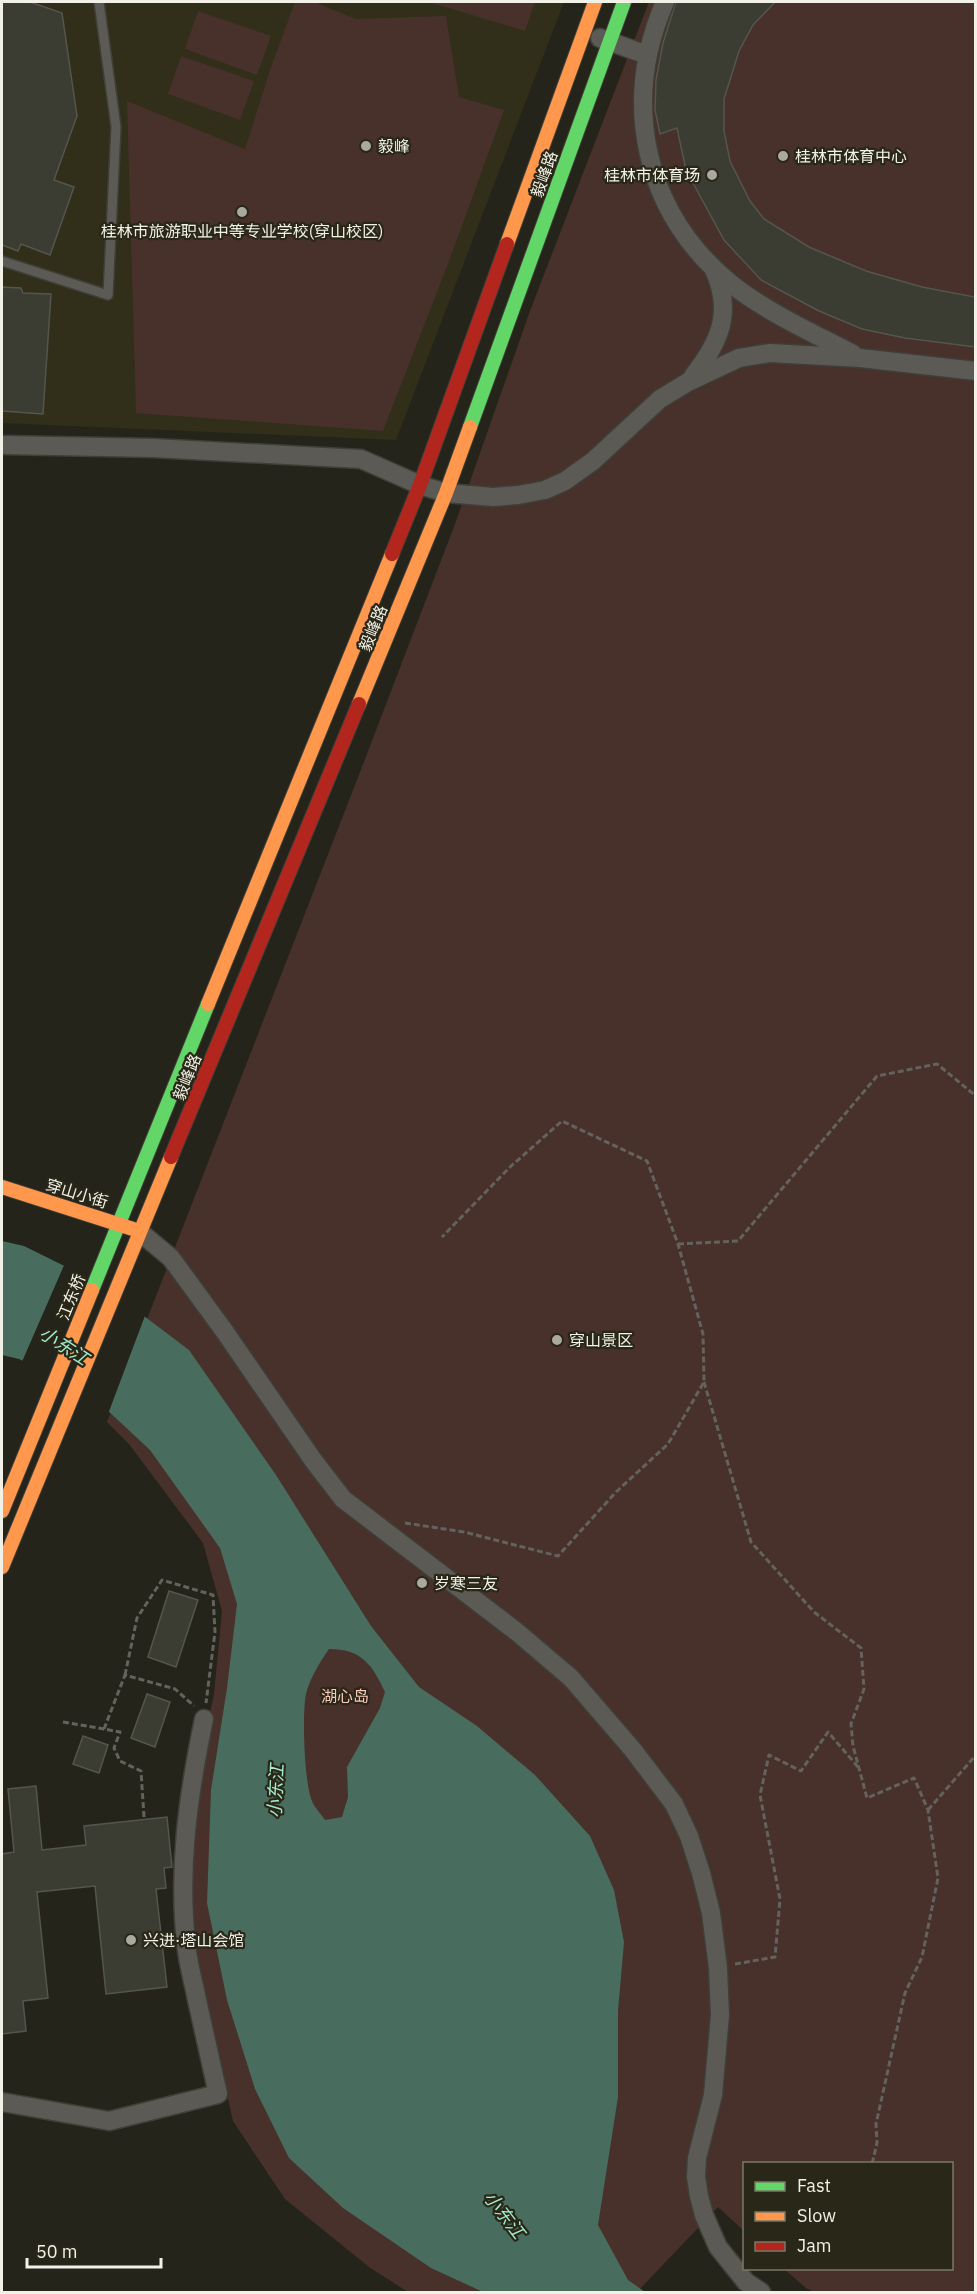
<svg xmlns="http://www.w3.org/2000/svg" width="977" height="2294" font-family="'IBM Plex Sans','Noto Sans SC',sans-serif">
  <rect width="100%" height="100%" fill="#25241b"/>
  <path fill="#312e19" d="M2,2H564L396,440L2,423Z"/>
  <g fill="#48312b">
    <path d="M295,2H314L356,19L446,16L459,97L504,110L451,256L383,431L136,413L127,101L245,149L271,67Z"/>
    <path d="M429,2H535L525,31Z"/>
    <path d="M649,2H975V2292H814L806,2288L784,2269L952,2268V2164H744V2231L718,2207L637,2292H408L369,2267L285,2199L233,2121L194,1950L188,1865L194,1788L214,1694L222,1611L203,1543L129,1444L107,1422L362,767L455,524L530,311Z"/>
    <path d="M198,11L271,36L257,75L185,49Z"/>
    <path d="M181,56L254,81L240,120L168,94Z"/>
  </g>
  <path fill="#486c5d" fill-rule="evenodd" d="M2,1241L24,1246L103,1285L189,1350L276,1475L371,1626L419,1687L477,1726L535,1775L590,1836L614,1890L624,1942L618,2011V2097L598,2225L628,2280L645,2292H483L431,2268L343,2208L289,2158L255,2089L227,2000L207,1903L211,1790L227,1688L237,1604L220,1548L150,1450L90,1394L19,1359L2,1355ZM329,1649C361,1649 372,1664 385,1692L380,1708L347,1767L348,1797L342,1817L325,1820C321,1814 314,1807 312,1801C304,1782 302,1714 306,1694C310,1678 320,1662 329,1649Z"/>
  <path fill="#25241b" d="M65,1263L104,1282L146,1313L108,1414L89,1396L21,1364Z"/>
  <g fill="#3b3d33" stroke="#54564e" stroke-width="1.5">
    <path d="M2,2H30L62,13L77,116L54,180L74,187L50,255L21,244L18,251L2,245Z"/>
    <path d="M676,2H775L753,25L739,51L724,99V131L730,161L750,201L764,219L809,247L866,271L922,287L975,297V347L905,338L862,329L819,311L761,280L724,240L686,170L677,128L660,134L655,110L656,80L663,43Z"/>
    <path d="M2,287L21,288L23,293L51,294L43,414L2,411Z"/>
    <path d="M169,1591L198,1600L176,1667L148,1657Z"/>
    <path d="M147,1694L170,1702L155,1747L131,1738Z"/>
    <path d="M83,1736L108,1745L99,1773L73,1764Z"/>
    <path d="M36,1786L42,1850L86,1845L84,1826L167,1817L172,1867L164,1868L166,1888L156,1889L167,1987L106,1994L95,1886L37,1892L48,1998L23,2001L26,2031L2,2034V1854L14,1852L8,1789Z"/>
  </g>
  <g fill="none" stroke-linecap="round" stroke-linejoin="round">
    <g stroke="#3f3e38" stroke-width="12">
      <path id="lane" d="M2,261L108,295L116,127L99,2"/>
    </g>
    <g stroke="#3f3e38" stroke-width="21">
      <g id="street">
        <path d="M665,2C621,103 644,212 730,283C766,312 813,333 853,354"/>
        <path d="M600,38L647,55"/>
        <path d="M693,376C720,342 733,312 714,270"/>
        <path d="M5,445L153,448L361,459L420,485L446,493L493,497L518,495L545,490L565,481L593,461L660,399L688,382L739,358L770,353L860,358L976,371"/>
        <path d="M141,1233L171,1258L225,1332L313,1460L343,1499L517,1632L571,1678L633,1750L674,1804L689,1836L701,1873L711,1913L718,1968L720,2015L713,2095L697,2158L696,2177L699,2196L704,2215L718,2247L746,2282L761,2292"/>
        <path d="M2,2102L109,2121L218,2094C211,2063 204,2031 197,2000C194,1984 189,1967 187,1951C177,1872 188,1796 204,1719"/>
      </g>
    </g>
    <g stroke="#3f3e38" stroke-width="16">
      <g id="fast">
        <path d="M470,427L624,2"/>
        <path d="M92,1290L208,1004"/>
      </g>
    </g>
    <g stroke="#3f3e38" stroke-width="16">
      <g id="slow">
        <path d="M507,244L595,2"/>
        <path d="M359,704L446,493L470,427"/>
        <path d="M208,1004L392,554"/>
        <path d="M2,1187L133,1229"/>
        <path d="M2,1511L92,1290"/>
        <path d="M2,1567L171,1157"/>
      </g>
    </g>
    <g stroke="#3f3e38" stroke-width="16">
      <g id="jam">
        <path d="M392,554L420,485L507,244"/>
        <path d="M171,1157L359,704"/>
      </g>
    </g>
    <g stroke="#63625c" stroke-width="3" stroke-dasharray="6 3" stroke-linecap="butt">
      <path d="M678,1244L738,1241L877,1076L937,1064L976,1096"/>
      <path d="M704,1382L751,1542L814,1612L861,1648L864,1689L851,1724L853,1746L867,1798L914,1778L928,1810L938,1878L922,1957L905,1993L876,2124L877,2143L872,2164"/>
      <path d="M405,1523L464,1532L558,1556L616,1492L668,1444L704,1382L703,1334L678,1244L647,1161L562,1121L510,1167L442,1237"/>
      <path d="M125,1675L137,1618L162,1580L213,1595L215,1632L206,1703"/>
      <path d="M63,1722L104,1729"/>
      <path d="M928,1810L976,1755"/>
      <path d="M144,1817L141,1771L120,1761L114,1748L120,1732L104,1729L125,1675L175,1689L194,1706"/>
      <path d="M735,1964L775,1957L780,1899L760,1795L769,1755L801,1771L828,1732L858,1767"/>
    </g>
    <use href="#lane" stroke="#5b5a54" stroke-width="9"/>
    <use href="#street" stroke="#5b5a54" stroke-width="18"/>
    <use href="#fast" stroke="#63d668" stroke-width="14"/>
    <use href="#slow" stroke="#ff974d" stroke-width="14"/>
    <use href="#jam" stroke="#b3261e" stroke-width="14"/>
  </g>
  <g fill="#aaa9a0" stroke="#292717" stroke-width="2">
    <circle cx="366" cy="146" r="6"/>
    <circle cx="783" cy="156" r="6"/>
    <circle cx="712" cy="175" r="6"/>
    <circle cx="242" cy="212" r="6"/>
    <circle cx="557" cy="1340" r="6"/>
    <circle cx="422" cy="1583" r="6"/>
    <circle cx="131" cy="1940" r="6"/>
  </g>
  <g text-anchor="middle" stroke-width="4.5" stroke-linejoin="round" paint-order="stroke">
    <g font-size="16" fill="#f2f1e7" stroke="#292717" text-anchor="start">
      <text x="378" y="152">毅峰</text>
      <text x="795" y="162">桂林市体育中心</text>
      <text x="700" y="181" text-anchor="end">桂林市体育场</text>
      <text x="242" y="237" text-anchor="middle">桂林市旅游职业中等专业学校(穿山校区)</text>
      <text x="569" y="1346">穿山景区</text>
      <text x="434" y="1589">岁寒三友</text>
      <text x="143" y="1946">兴进·塔山会馆</text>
    </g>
    <g font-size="16" fill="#f2f1e7" stroke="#292717">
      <text transform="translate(544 174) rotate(-70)" y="6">毅峰路</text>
      <text transform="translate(373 628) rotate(-68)" y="6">毅峰路</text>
      <text transform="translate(187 1077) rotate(-68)" y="6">毅峰路</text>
      <text transform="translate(77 1193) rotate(17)" y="6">穿山小街</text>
      <text transform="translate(71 1297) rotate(-68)" y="6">江东桥</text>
    </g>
    <g font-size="16" fill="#fcc6b9" stroke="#292717">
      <text x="345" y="1702">湖心岛</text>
    </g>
    <g font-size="18" font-style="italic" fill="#a3ebcf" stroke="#292717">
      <text transform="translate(64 1346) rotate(33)" y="6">小东江</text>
      <text transform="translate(276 1791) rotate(-87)" y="6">小东江</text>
      <text transform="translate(504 2215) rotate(52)" y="6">小东江</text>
    </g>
  </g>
  <rect width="977" height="2294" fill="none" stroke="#f2f1e7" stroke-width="6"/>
  <rect x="743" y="2162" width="210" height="108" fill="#292717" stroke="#79786a" stroke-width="1.5"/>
  <rect x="755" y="2182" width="30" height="9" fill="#63d668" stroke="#79786a" stroke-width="1.5"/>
  <text x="797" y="2192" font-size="18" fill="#f2f1e7">Fast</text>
  <rect x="755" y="2212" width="30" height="9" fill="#ff974d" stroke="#79786a" stroke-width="1.5"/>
  <text x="797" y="2222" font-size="18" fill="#f2f1e7">Slow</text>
  <rect x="755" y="2242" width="30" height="9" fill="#b3261e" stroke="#79786a" stroke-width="1.5"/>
  <text x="797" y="2252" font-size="18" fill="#f2f1e7">Jam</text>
  <path d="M27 2258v9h134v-9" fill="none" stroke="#f2f1e7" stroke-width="3"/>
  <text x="36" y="2258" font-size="18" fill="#f2f1e7" stroke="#292717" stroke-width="4.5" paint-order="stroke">50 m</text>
</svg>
